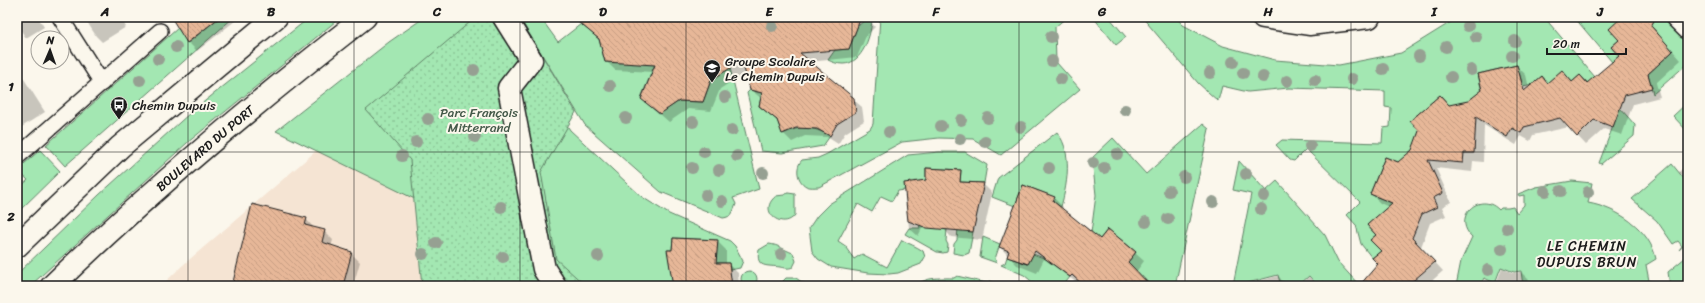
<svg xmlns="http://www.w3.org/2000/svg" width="1705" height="303" font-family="Sriracha,sans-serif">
  <defs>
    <pattern id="park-dots" width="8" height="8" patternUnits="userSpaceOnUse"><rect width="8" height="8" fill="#a3e7b2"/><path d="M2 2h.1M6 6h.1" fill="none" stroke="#8cc698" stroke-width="1.8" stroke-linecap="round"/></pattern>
    <pattern id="building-back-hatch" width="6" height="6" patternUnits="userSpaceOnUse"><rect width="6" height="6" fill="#e7b798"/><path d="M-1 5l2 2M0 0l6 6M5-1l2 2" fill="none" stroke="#c69d82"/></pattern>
  </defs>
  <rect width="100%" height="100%" fill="#fbf7ec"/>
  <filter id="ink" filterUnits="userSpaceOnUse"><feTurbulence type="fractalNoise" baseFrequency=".025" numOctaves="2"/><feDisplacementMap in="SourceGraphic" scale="8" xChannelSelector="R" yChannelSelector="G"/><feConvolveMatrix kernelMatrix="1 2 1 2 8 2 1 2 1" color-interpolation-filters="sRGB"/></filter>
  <g filter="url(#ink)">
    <path fill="#f5e4d3" d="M316,151L410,160L422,286H161L183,265Z"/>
    <g fill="#a3e7b2" stroke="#608267">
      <path d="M220,17H234L65,166L46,145L178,28L188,43Z"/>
      <path d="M310,17H341L187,143L30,286H17V274L99,195L190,113Z"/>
      <path d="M425,17H488L535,258L276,131L389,42Z"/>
      <path d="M519,17H540L558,42L581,24L599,39L605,62L657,59L641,98L659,114L679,101L703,102L711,80L730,68L759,189L733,198L736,204C733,212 732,217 723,218L661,192L585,125Z"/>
      <path d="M867,17H872C872,33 863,64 843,64C837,64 832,62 828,60L835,50L849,49L857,27L867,18Z"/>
      <path d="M880,17H1067L1055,27L1056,62L1080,89L1001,155L973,139L939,138L902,142L819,187C815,187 810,188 806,186C797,181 795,167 802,160L818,158L827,154L870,129L873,124Z"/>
      <path d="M1093,17H1109L1126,37L1116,45Z"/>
      <path d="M1142,17H1175L1183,25L1223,46L1275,60L1339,65L1401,53L1459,17H1544L1595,77L1588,83L1580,75L1572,82L1562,71L1548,83L1542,76L1532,85L1523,87L1517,65L1478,74L1483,97L1455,112L1440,95L1410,121L1425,138L1406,165L1385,157L1370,194L1392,203L1389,211L1376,217L1367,225L1376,235L1370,240L1381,251L1372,258L1361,244L1356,225L1347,215L1360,202L1306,149L1294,161L1290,160L1276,145L1282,140L1382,143L1383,128L1390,127L1391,108L1385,107V91L1289,88L1248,92L1222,86L1218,101L1198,83Z"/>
      <path d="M1574,17H1631L1619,40L1611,47L1619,56L1612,62Z"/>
      <path d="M1656,17H1666L1688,41V63L1653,94L1648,74L1673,51L1665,42L1653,37L1658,33L1651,26Z"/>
      <path d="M532,70L570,130L642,197L669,214L730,241L735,246L743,261L740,268L730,270L729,263H716L717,240L673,238L672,250H668L673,286H566L547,262Z"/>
      <path d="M750,90L762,93L759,106L777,120L783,134C801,125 812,126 830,136L823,146L782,153L761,151L747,93Z"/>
      <path d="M1688,102V132L1673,116Z"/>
      <path d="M1620,108L1635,125L1634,136L1601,164L1599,163Z"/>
      <path d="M1203,124L1209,129L1175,286H1141L1142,277L1128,262L1136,252L1108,229L1100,239L1091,233L1096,195L1092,158L1113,138L1146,174Z"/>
      <path d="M1057,132C1075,155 1066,193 1057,219L1048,215L1054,197L1023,185L1015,206L992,197L998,178Z"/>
      <path d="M40,150L60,171L17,213V190L28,180L17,170Z"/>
      <path d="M939,152H965L987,165L984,183L960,182L961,170L926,168V180L905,190L898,191L892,201L881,196L872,212L858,204L838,241L847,247L846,248L854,259L862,254L887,267L902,240C909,244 916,246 923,251L925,257L921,264L898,273L889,274L868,273L831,267L818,259L812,251L809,228L817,216L829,204L908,155Z"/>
      <path d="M1239,161L1266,191L1277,181L1325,235L1338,262L1359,285L1328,286L1323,281L1318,286L1309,276L1300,284L1302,286H1281L1278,275L1240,285V286H1213L1214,281L1233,285L1251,194L1233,190Z"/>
      <path d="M1672,164L1685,180L1688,179V242L1679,250L1682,246L1678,241L1673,244L1657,221L1632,199Z"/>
      <path d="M1572,181L1592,183L1588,203C1617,208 1650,229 1656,259L1646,265L1650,286H1523L1521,271L1514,272L1501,267L1495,283L1484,278L1480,286H1456L1461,261L1472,237C1451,217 1480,190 1499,210L1501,208H1508L1513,207L1517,213L1524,205V195L1519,196L1518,194L1536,187Z"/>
      <path d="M788,193L795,194V215C784,231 756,212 776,196L784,195Z"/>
      <path d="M918,220L947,229L946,241L948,245L947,252L943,253L937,252L905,234L909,228H920Z"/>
      <path d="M958,228L973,232L969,253L964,255L953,253L954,244L957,240Z"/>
      <path d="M983,237L1000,244L995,259L997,263L980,257Z"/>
      <path d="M769,244C779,245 784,250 793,253L796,261L793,267C788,269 786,268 780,267C768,265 755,269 759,250Z"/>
      <path d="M1033,254L1049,260V261L1070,277L1063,286H1037L1024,275L1001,265L1005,263L1007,257L1028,264Z"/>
      <path d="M1686,257L1688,259V286H1670L1668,272Z"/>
      <circle cx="749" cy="279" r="8"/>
      <path d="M957,276L986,283L990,281L1002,286H919L921,282C931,277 943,278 954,278Z"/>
      <path d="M786,278H796L803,283L815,286H778Z"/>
    </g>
    <path fill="url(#park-dots)" stroke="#608267" d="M476,17H519L576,112L541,172L556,259L586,286H422L410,160L366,110Z"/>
    <g fill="#0003">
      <path d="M17,17H38L44,27L26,38L17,25Z"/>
      <path d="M84,17H120L126,27L102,42L96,36Z"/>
      <path d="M172,17H240L197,51L188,42Z"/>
      <path d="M585,17H867L875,27L866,36L857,57L809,62L862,107L864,121L845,133L838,144L827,137L805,136L792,142L783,133L779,122L760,106L762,99L751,90L746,72L720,89L711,111L688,109L669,122L642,98L653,72L615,70L606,61L600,41L582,24Z"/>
      <path d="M1637,17H1643L1681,60L1656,83L1660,97L1633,104L1622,135L1604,129L1586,145L1569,127L1533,135L1530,141L1521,136L1516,145L1484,125L1483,162L1473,161L1472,172L1436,168L1451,202L1442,207L1446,216L1430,223L1421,247L1443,271L1426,286H1360L1379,264L1382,251L1377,235L1389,207L1380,203L1371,194L1399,163L1413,150L1450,106L1469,102L1517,66L1526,75L1529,88L1542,78L1548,84L1562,72L1573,82L1580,76L1588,84L1620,56Z"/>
      <path d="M17,68L45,112L17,130Z"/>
      <path d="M1688,163V182L1679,172Z"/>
      <path d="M905,184L944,189L918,236L909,228Z"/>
      <path d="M983,184L992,193L982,240L951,237L943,228Z"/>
      <path d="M1054,198L1063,207L1062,210L1100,240L1135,253L1144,261L1136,272L1150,286H1085L1082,283L1080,285L1044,259L1037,273L1017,265L1000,247Z"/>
      <path d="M306,219L314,228L324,231L333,240L331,247L351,253L360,262L353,286H233Z"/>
      <path d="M717,241L726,250V264H728L738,273L739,286H674L673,251Z"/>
      <path d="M1502,268L1513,273L1521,272L1530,281L1531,286H1490L1491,282L1496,284Z"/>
      <path d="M1278,276L1287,286H1241Z"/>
      <path d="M1309,277L1318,286H1299Z"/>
      <path d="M1323,282L1327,286H1319Z"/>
    </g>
    <g fill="url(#building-back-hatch)" stroke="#1c1c1c">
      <path d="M171,17H220L187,43Z"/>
      <path d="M572,17H861L849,49L800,53L854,98L856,112L837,124L830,136L817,129L796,128L782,134L777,120L759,106L762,93L750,90L742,61L711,80L703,102L679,101L660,114L641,99L655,65L605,62L599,39Z"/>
      <path d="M1622,17H1656L1651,26L1673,51L1648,74L1652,88L1625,95L1613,127L1594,120L1577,137L1560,118L1524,127L1521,133L1512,128L1507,137L1476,117L1474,153H1464L1463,163L1428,160L1443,193L1433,198L1437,207L1422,214L1412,238L1435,262L1407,286H1359L1378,264L1372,258L1381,251L1370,240L1376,235L1367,225L1392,203L1370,194L1385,157L1398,162L1412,150L1419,131L1410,121L1440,95L1449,105L1468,101L1482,90L1478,74L1517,65L1524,91L1542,76L1547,83L1562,70L1572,82L1580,75L1587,83L1619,56L1611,47L1619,40L1609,29Z"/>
      <path d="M926,168L961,170L960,182L984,183L973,232L927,228L908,221L904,183L926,180Z"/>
      <path d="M1023,185L1055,197L1053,201L1100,239L1108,229L1136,252L1128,262L1151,286H1084L1072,275L1070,277L1035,251L1028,264L1007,257L1009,251L999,247Z"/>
      <path d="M252,204L307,218L305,225L325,230L322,242L352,252L343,286H232Z"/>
      <path d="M673,238L718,240L716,263H729L732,286H673L667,250H672Z"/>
    </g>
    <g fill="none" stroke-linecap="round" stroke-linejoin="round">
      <g stroke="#1c1c1c" stroke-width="18">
        <g id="lane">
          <path d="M60,17L102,83"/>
          <path d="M17,157L160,31"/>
        </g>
      </g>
      <g stroke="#1c1c1c" stroke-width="25">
        <g id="street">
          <path d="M504,17L531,60L509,88L544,269L555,286"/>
          <path d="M1677,17L1688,28"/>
        </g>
      </g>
      <g stroke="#1c1c1c" stroke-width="25">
        <path id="secondary" d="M1263,17L1309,24L1369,17"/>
      </g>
      <g stroke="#1c1c1c" stroke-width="25">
        <g id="primary">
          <path d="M17,246L120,147L276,17"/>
          <path id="s1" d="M52,286C151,190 256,102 365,17"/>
        </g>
      </g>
      <use href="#lane" stroke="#fbf7ec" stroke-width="15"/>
      <use href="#street" stroke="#fbf7ec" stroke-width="22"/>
      <use href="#secondary" stroke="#fbf7ec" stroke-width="22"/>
      <use href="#primary" stroke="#fbf7ec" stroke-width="22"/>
    </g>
    <g fill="#96a092">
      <circle cx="772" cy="26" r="6"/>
      <circle cx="1468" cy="26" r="6"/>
      <circle cx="1051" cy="37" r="6"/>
      <circle cx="1476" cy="37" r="6"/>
      <circle cx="1515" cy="41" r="6"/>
      <circle cx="176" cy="47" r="6"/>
      <circle cx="1446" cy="47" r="6"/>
      <circle cx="1419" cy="56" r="6"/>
      <circle cx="1512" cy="56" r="6"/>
      <circle cx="158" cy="59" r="6"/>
      <circle cx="1052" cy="61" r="6"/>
      <circle cx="1233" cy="62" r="6"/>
      <circle cx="1383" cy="69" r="6"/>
      <circle cx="474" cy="70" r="6"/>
      <circle cx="1471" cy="70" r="6"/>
      <circle cx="1210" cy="73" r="6"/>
      <circle cx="1243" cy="73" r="6"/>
      <circle cx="1263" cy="77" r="6"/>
      <circle cx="1451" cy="77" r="6"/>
      <circle cx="1061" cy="79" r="6"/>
      <circle cx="1352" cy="79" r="6"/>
      <circle cx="140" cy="80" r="6"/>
      <circle cx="1315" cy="80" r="6"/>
      <circle cx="1287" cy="81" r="6"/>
      <circle cx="610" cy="86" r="6"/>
      <circle cx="725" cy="97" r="6"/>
      <circle cx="1125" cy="110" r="6"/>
      <circle cx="626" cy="118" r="6"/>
      <circle cx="988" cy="118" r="6"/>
      <circle cx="428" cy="119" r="6"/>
      <circle cx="961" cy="120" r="6"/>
      <circle cx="693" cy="122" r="6"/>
      <circle cx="941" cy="126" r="6"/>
      <circle cx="1021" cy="127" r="6"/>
      <circle cx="732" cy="130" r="6"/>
      <circle cx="889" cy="132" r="6"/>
      <circle cx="475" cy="137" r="6"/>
      <circle cx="960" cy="139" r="6"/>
      <circle cx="416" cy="142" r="6"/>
      <circle cx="985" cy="142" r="6"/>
      <circle cx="1310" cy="146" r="6"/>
      <circle cx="704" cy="152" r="6"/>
      <circle cx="1117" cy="154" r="6"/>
      <circle cx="402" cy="156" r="6"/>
      <circle cx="737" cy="156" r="6"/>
      <circle cx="1093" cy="163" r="6"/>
      <circle cx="692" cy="168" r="6"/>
      <circle cx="1049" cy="168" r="6"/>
      <circle cx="1104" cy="168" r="6"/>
      <circle cx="719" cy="170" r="6"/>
      <circle cx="763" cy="173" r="6"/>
      <circle cx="1246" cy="174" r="6"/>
      <circle cx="1184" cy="177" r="6"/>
      <circle cx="1169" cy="191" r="6"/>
      <circle cx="1545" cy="191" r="6"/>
      <circle cx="1561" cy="191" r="6"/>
      <circle cx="1588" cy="192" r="6"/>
      <circle cx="706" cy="195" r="6"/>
      <circle cx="1264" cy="196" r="6"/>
      <circle cx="722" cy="201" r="6"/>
      <circle cx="1213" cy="202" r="6"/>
      <circle cx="501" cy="207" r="6"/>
      <circle cx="1261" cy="209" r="6"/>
      <circle cx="1168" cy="219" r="6"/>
      <circle cx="1146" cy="222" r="6"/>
      <circle cx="1507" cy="228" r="6"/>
      <circle cx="436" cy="243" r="6"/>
      <circle cx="1502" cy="249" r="6"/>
      <circle cx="423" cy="254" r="6"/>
      <circle cx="781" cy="254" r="6"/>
      <circle cx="598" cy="256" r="6"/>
      <circle cx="503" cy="257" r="6"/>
      <circle cx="1632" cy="264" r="6"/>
      <circle cx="1488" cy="270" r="6"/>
    </g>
  </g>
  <path fill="none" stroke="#1c1c1c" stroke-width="1" stroke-opacity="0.55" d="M188,17V286M354,17V286M520,17V286M686,17V286M852,17V286M1019,17V286M1185,17V286M1351,17V286M1517,17V286M17,152H1688"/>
  <defs>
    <g id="school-pin" transform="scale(0.9)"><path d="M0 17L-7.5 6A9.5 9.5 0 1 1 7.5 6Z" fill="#1c1c1c" stroke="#fbf7ec"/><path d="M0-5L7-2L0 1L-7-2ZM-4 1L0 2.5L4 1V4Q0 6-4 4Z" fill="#fff"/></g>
    <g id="bus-pin" transform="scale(0.9)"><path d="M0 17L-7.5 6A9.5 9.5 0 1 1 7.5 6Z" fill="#1c1c1c" stroke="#fbf7ec"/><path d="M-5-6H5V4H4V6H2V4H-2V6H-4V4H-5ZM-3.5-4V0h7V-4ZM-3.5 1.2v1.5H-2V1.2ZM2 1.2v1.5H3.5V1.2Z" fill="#fff"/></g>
  </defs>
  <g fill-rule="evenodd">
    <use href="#school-pin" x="712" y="68"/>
    <use href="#bus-pin" x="119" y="105"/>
  </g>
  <g text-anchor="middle" stroke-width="4" stroke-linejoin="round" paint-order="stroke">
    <g font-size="13" fill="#1c1c1c" stroke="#fbf7ec" text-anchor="start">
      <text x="725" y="66">Groupe Scolaire<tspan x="725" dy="15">Le Chemin Dupuis</tspan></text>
      <text x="132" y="110">Chemin Dupuis</text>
    </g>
    <g font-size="13" fill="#445949" stroke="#fbf7ec">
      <text x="479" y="117">Parc François<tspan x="479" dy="15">Mitterrand</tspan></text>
    </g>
    <g font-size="13" fill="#1c1c1c" stroke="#fbf7ec">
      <text dy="5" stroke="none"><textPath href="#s1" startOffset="206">BOULEVARD DU PORT</textPath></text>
    </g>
    <g font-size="14" letter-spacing="1" fill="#1c1c1c" stroke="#fbf7ec">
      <text x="1587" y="251">LE CHEMIN<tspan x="1587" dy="16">DUPUIS BRUN</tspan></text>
    </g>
  </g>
  <rect width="1705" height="303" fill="none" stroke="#fbf7ec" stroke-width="44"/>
  <g transform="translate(50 50) rotate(2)"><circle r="19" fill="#fbf7ec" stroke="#a29f99"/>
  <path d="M0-3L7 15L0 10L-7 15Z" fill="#1c1c1c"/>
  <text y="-6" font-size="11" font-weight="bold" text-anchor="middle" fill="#1c1c1c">N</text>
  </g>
  <path d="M1547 48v6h79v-6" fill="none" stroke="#1c1c1c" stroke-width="2"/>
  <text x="1553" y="48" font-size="12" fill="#1c1c1c" stroke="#fbf7ec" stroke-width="3" paint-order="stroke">20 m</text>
  <rect x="22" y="22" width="1661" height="259" fill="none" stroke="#1c1c1c" stroke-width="1.5"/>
  <g font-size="13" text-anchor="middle" font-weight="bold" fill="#1c1c1c">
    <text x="105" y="16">A</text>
    <text x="271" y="16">B</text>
    <text x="437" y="16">C</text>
    <text x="603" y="16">D</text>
    <text x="769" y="16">E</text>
    <text x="936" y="16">F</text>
    <text x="1102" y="16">G</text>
    <text x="1268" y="16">H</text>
    <text x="1434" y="16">I</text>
    <text x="1600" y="16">J</text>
    <text x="11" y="91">1</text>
    <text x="11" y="221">2</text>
  </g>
</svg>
